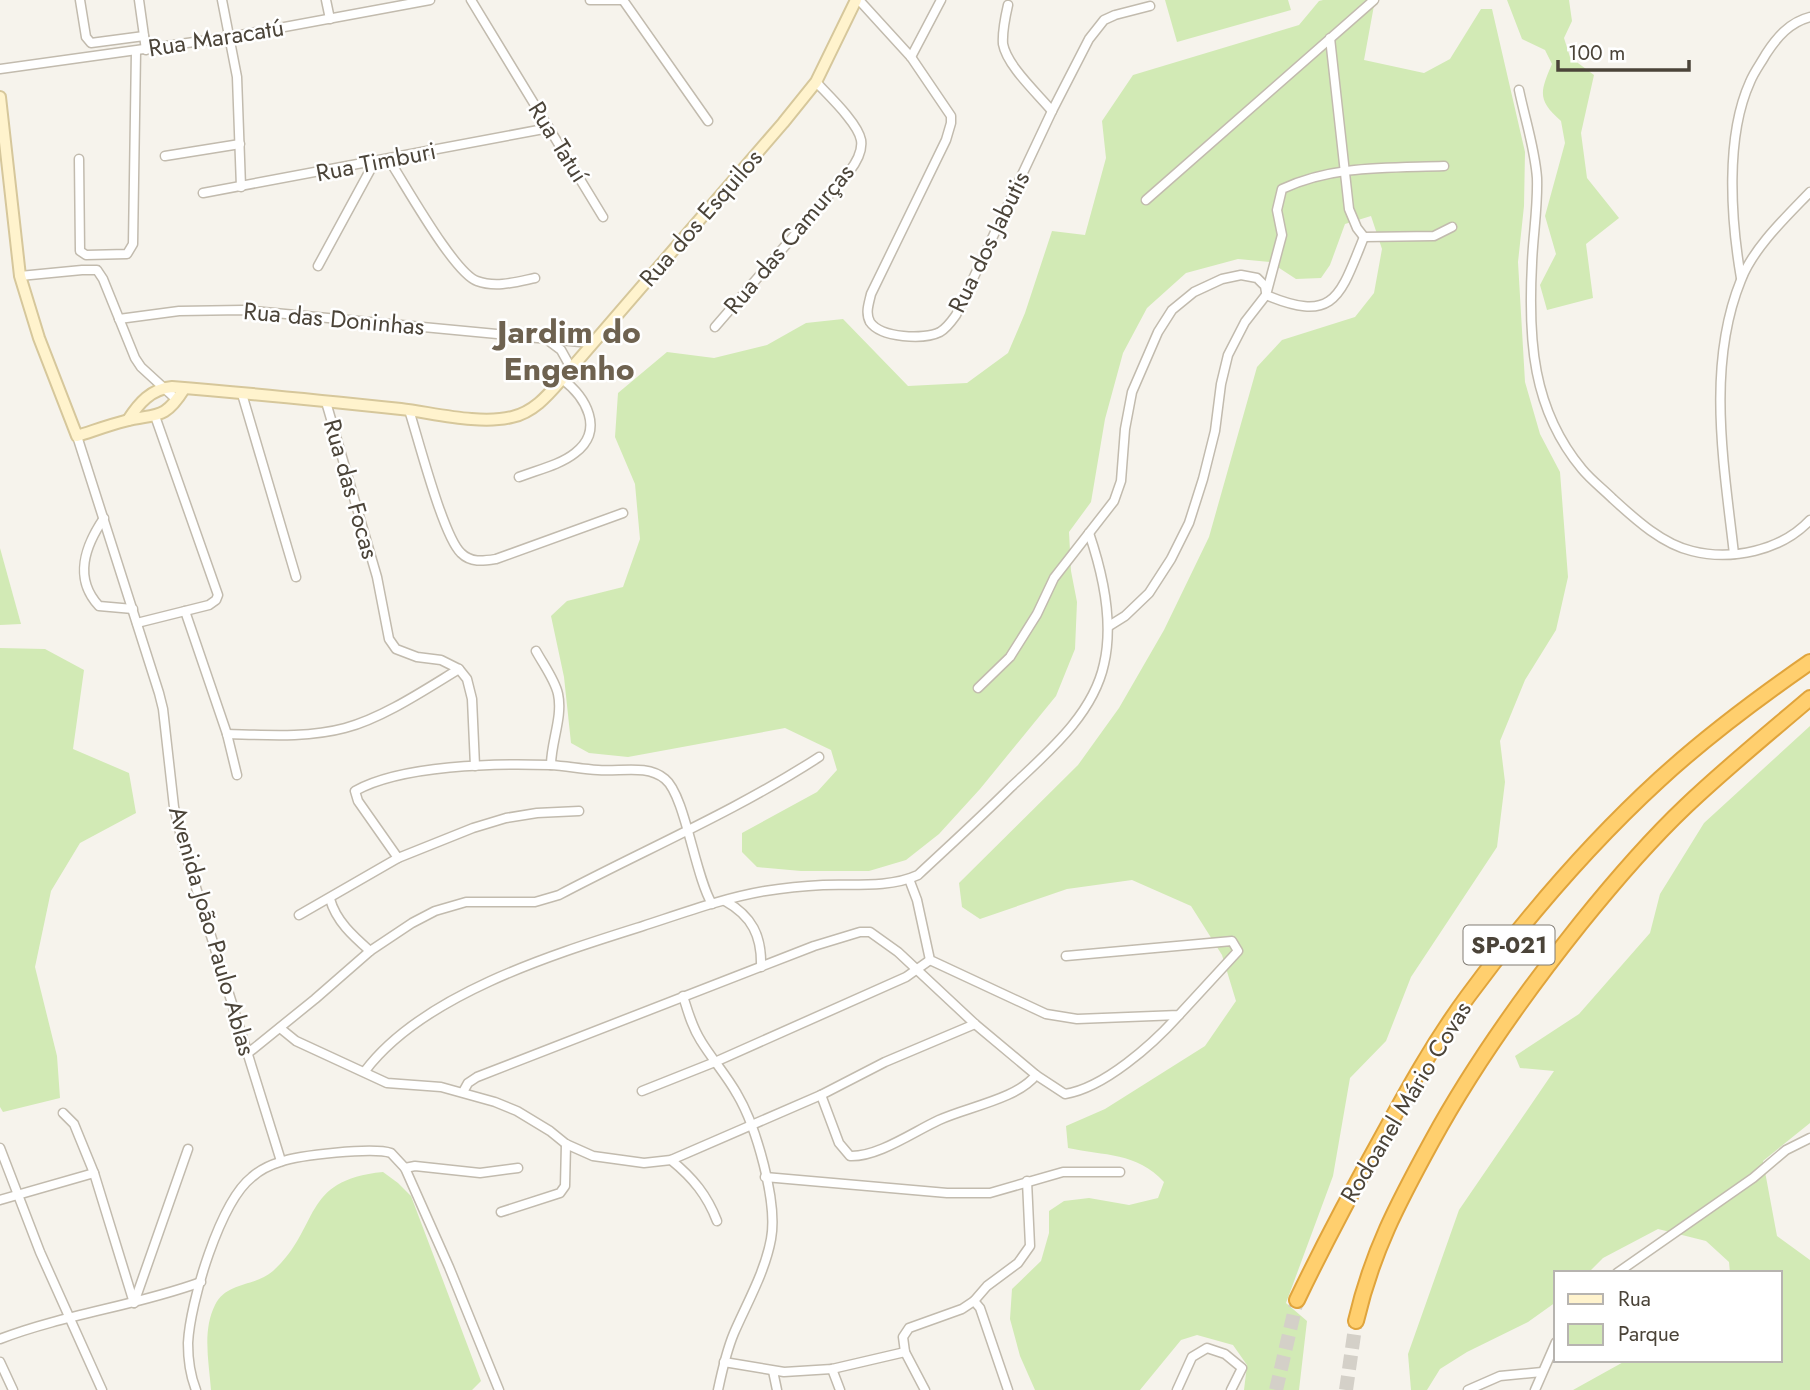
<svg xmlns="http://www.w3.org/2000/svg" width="1810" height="1390" font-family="Jost,sans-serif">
  <rect width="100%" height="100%" fill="#f6f3ec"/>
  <g fill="#d2eab5">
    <path d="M1165,0H1288L1291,10L1177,42Z"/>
    <path d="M1323,0H1375L1364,60L1424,73L1450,59L1481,9H1492L1525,152L1524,206L1518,262L1525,382L1540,434L1560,472L1568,577L1556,630L1525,680L1500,741L1505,782L1497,847L1411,977L1386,1041L1350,1078L1333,1176L1286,1303L1307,1321L1299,1390H1244L1247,1365L1233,1345L1197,1335L1181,1340L1140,1390H1035L1020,1356L1010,1319L1012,1289L1041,1261L1049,1233V1211L1064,1201L1089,1198L1129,1205L1158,1198L1164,1182C1137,1152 1104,1156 1068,1148L1066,1126L1105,1109L1205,1046L1236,1001L1222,955L1191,906L1132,880L1067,889L980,919L962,907L959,883L1078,765L1119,708L1164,630L1209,537L1257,367L1282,340L1355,317L1374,293L1382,249L1371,216L1345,224L1330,265L1321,278L1296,279L1270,262L1238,259L1186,273L1147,308L1123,353L1105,419L1091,502L1069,532L1071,571L1077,602L1075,649L1056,696L980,789L939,834L906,860L869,871H801L757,867L742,852V833L817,792L837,770L831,750L785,728L628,757L589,753L571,743L564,677L551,616L567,601L623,587L640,539L635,484L615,437L618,393L667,352L714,358L767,345L806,323L843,319L908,386L967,383L1008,353L1025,313L1052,231L1085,235L1106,158L1102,121L1133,75L1299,25L1319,1Z"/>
    <path d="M1507,0H1569L1572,21L1564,38L1570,57L1594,75L1581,133L1587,178L1619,218L1586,244L1593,298L1547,310L1540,285L1556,254L1545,216L1565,143L1561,121C1537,100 1540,92 1552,64L1545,50L1522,39Z"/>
    <path d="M0,548L21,624L0,625Z"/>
    <path d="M0,648L45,649L84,670L73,749L129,773L136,813L80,843L51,891L35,967L57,1056L60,1098L3,1112L0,1107Z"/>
    <path d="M1810,726V1123L1763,1161L1777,1236L1810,1260V1390H1573L1627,1360H1780V1273H1730L1729,1262L1706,1241L1658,1229L1603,1258L1588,1273H1556V1302L1528,1322L1467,1352L1440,1369L1427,1390H1411L1408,1354L1459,1210L1554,1071L1520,1068L1515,1056L1579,1014L1650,933L1660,894L1704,823Z"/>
    <path d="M383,1172L398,1183L411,1196L481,1381L472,1390H211C209,1362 202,1331 215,1305C227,1281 255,1287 273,1271C321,1228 300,1180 383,1172Z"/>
  </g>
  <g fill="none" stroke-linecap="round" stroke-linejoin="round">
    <g stroke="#d4d0c8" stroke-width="14" stroke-dasharray="14 7" stroke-linecap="butt">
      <path d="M1276,1390L1297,1300"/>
      <path d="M1346,1390L1356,1321"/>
    </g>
    <g stroke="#c2bbae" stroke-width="11">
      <g id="street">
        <path d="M80,0L86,37L91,43L144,36"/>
        <path d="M139,0L146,50"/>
        <path d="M222,0L237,77L241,187"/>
        <path d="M326,0L330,19"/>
        <path d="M471,0L603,217"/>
        <path d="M590,0H622"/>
        <path d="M623,0L708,121"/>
        <path d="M859,0L911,57L951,116V123L946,140L871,294C869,303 865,313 870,322C881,338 924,340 940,332C947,328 951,322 956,315L1052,111L1089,39L1104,20L1115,15L1150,6"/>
        <path d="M1008,5C1005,18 1002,31 1003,44C1007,66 1038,94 1052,111"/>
        <path d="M1330,38L1349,209L1357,228L1364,237L1434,236L1452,227"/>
        <path d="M911,57L941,0"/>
        <path d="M0,69L230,37L430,0"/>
        <path d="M1519,90C1525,119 1535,149 1537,178C1538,207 1533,235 1532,263C1528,339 1532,409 1582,469C1591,480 1603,489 1613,499C1635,519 1662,544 1692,551C1731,561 1781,551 1810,520"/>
        <path d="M165,156L240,144"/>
        <path d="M79,159L80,251L86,255L127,254L133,244L136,51"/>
        <path d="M389,160C405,184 454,273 477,281C496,288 516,282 535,278"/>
        <path d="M203,193L549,128"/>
        <path d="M1146,200L1374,0"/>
        <path d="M318,266L374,163"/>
        <path d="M20,276L82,270H97L103,279L135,358L141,367L177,400"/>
        <path d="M1741,278C1731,220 1725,137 1750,82C1754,72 1761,63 1766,54C1777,37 1790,22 1810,17"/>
        <path d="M1266,295C1335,324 1340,296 1364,237"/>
        <path d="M119,319L179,311L243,310L591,343"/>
        <path d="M715,327L849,172C856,163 863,152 861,140C858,123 828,95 816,82"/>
        <path d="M549,341L561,350L571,368"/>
        <path d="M242,394L296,577"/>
        <path d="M326,402L377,577L389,639L396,649L417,657L441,660L459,669L467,679L472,699L475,766"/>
        <path d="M409,410C418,438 443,536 461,553C471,563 483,561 496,559L623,513"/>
        <path d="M77,436L159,693L163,709L174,807L184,849L281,1161"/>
        <path d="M519,477C537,470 560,465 575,453C605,430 586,397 562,379"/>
        <path d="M104,518C85,546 73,578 99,606L133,609"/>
        <path d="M1734,554C1724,465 1706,366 1741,280C1753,248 1787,216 1810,192"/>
        <path d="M185,611L227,734L237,775"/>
        <path d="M137,623L209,605L216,600L218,595L155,416"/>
        <path d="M1109,626L1125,616L1149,593L1171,559L1189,523L1203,479L1215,431L1221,384L1228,355L1245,322L1266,295L1282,235L1277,210L1282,189C1333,165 1388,168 1444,166"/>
        <path d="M536,651C543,664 555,680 558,694C563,717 551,742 551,765"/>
        <path d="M978,688L1010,657L1037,614L1054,578L1114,501L1121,481L1125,429L1132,392L1158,332L1172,310L1194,292L1222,279L1241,275L1257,278L1265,286L1266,292"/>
        <path d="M227,734C266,735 308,738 345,728C383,718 426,689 459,669"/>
        <path d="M398,858L358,801L355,791C401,765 496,763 550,765C566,766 582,769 598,770C620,772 647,764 665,779C685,795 695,876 712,904"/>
        <path d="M909,879L917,900L930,960L1046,1014L1077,1019L1179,1015L1238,951L1232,941L1066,956"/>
        <path d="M330,899C336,921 353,936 370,951"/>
        <path d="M725,901C752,916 762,936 761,967"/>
        <path d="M299,915L398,858L473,828L506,818L537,813L579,811"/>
        <path d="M683,996C688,1012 692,1027 701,1041C712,1059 727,1076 737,1094C756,1126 778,1202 771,1239C765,1272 747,1303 734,1333C726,1352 722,1371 718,1390"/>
        <path d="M280,1028L296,1041L387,1083L441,1087L495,1102L517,1111L550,1131L566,1144L593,1156L644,1163L671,1160L821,1095L885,1062L975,1024"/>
        <path d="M247,1054L315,999L370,951L412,923L435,911L466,902H535L559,895C646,849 736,811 819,757"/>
        <path d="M365,1071C423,994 554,954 643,926C683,913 724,898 765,891C784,888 804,886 823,885C853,884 890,888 918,875C949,846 981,817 1011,787C1047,753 1093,715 1104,664C1114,621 1103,574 1089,533"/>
        <path d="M642,1091L715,1062L906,977L930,960"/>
        <path d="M463,1092L468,1083L477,1077L814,946L860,932H870L898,952L975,1024L1036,1075L1065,1094C1104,1088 1153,1044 1179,1015"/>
        <path d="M821,1095L839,1143L850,1156C878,1157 913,1132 939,1120C967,1107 1017,1099 1036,1075"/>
        <path d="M63,1113L74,1124L94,1173L134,1303"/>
        <path d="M0,1148L40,1252L102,1390"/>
        <path d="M671,1160C693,1178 707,1195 717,1221"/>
        <path d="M405,1168L415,1166L480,1173L518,1168"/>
        <path d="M765,1177L947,1193H990L1063,1172H1120"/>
        <path d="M0,1200L94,1173"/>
        <path d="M501,1212L560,1193L565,1186L566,1144"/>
        <path d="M1617,1273L1753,1178L1786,1150L1810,1138"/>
        <path d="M974,1301L980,1308L1008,1390"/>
        <path d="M134,1303L188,1149"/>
        <path d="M0,1339C65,1314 136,1306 201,1282"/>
        <path d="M0,1362L13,1390"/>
        <path d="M724,1362L784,1372L832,1369L905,1352"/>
        <path d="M832,1369L840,1390"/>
        <path d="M773,1371L777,1390"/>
        <path d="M196,1390C190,1375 188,1359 188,1343C190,1302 220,1202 252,1177C260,1170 270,1165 280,1162C299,1155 373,1147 391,1153L405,1168L449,1267L499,1390"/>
        <path d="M925,1390L905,1352L903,1337L909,1328L962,1309L974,1301L987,1286L1018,1263L1030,1246L1027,1181"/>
        <path d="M1177,1390L1192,1357L1207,1348L1225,1354L1242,1368L1231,1390"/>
        <path d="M1468,1390L1500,1376L1542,1372"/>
        <path d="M1535,1390L1556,1342"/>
      </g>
    </g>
    <g stroke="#d6c79b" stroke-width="14">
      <g id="secondary">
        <path d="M0,97L20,276L39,338L77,436C93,431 109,425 125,421C156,413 164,421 184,389"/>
        <path d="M128,420C139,403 151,389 172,387C248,393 325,401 401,409C434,413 480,425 512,417C534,412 548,395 562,379L783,123L816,82L856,0"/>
      </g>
    </g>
    <g stroke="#e0a43c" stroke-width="18">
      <g id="highway">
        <path d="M1297,1300C1323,1246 1351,1193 1380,1141C1407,1091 1434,1042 1468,996C1525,919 1589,844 1660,779C1707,736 1758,698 1810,662"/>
        <path d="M1356,1321C1372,1252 1398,1203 1432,1141C1474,1064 1525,993 1580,924C1613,883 1648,842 1686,806C1726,768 1769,733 1810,698"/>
      </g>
    </g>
    <use href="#street" stroke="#fff" stroke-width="8"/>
    <use href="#secondary" stroke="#fff3cd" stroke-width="10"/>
    <use href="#highway" stroke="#ffcf6e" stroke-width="14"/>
  </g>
  <g text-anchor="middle" stroke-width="5" stroke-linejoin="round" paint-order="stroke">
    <rect fill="#fff" stroke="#817c74" stroke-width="2" x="1463.5" y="925.5" width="91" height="39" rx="5"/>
    <g font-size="23" font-weight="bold" fill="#4b4439">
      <text x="1509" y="953">SP-021</text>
    </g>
    <g font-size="24" fill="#4b4439" stroke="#fff">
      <text transform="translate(216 38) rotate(-9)" y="8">Rua Maracatú</text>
      <text transform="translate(558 142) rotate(58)" y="8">Rua Tatuí</text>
      <text transform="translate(376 162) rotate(-11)" y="8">Rua Timburi</text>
      <text transform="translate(701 218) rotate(-49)" y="8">Rua dos Esquilos</text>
      <text transform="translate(789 239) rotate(-50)" y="8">Rua das Camurças</text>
      <text transform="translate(989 242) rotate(-64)" y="8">Rua dos Jabutis</text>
      <text transform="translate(334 319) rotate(5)" y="8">Rua das Doninhas</text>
      <text transform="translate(351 489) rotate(74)" y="8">Rua das Focas</text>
      <text transform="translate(212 931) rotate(74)" y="8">Avenida João Paulo Ablas</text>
      <text transform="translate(1406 1102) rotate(-59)" y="8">Rodoanel Mário Covas</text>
    </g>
    <g font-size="32" font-weight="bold" fill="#6e6250" stroke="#fff">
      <text x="569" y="343">Jardim do<tspan x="569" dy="37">Engenho</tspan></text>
    </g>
  </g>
  <rect x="1554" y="1271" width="228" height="91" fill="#ffffff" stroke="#b7b4b0" stroke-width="2"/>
  <rect x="1568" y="1294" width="35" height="10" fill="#fff3cd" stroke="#b7b4b0" stroke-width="2"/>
  <text x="1618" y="1306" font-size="21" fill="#4b4439">Rua</text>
  <rect x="1568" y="1324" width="35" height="21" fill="#d2eab5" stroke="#b7b4b0" stroke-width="2"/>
  <text x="1618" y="1341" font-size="21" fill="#4b4439">Parque</text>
  <path d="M1558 60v10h131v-10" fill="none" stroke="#4b4439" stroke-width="3.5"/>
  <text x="1568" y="60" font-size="21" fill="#4b4439" stroke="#ffffff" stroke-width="5" paint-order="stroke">100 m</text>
</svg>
